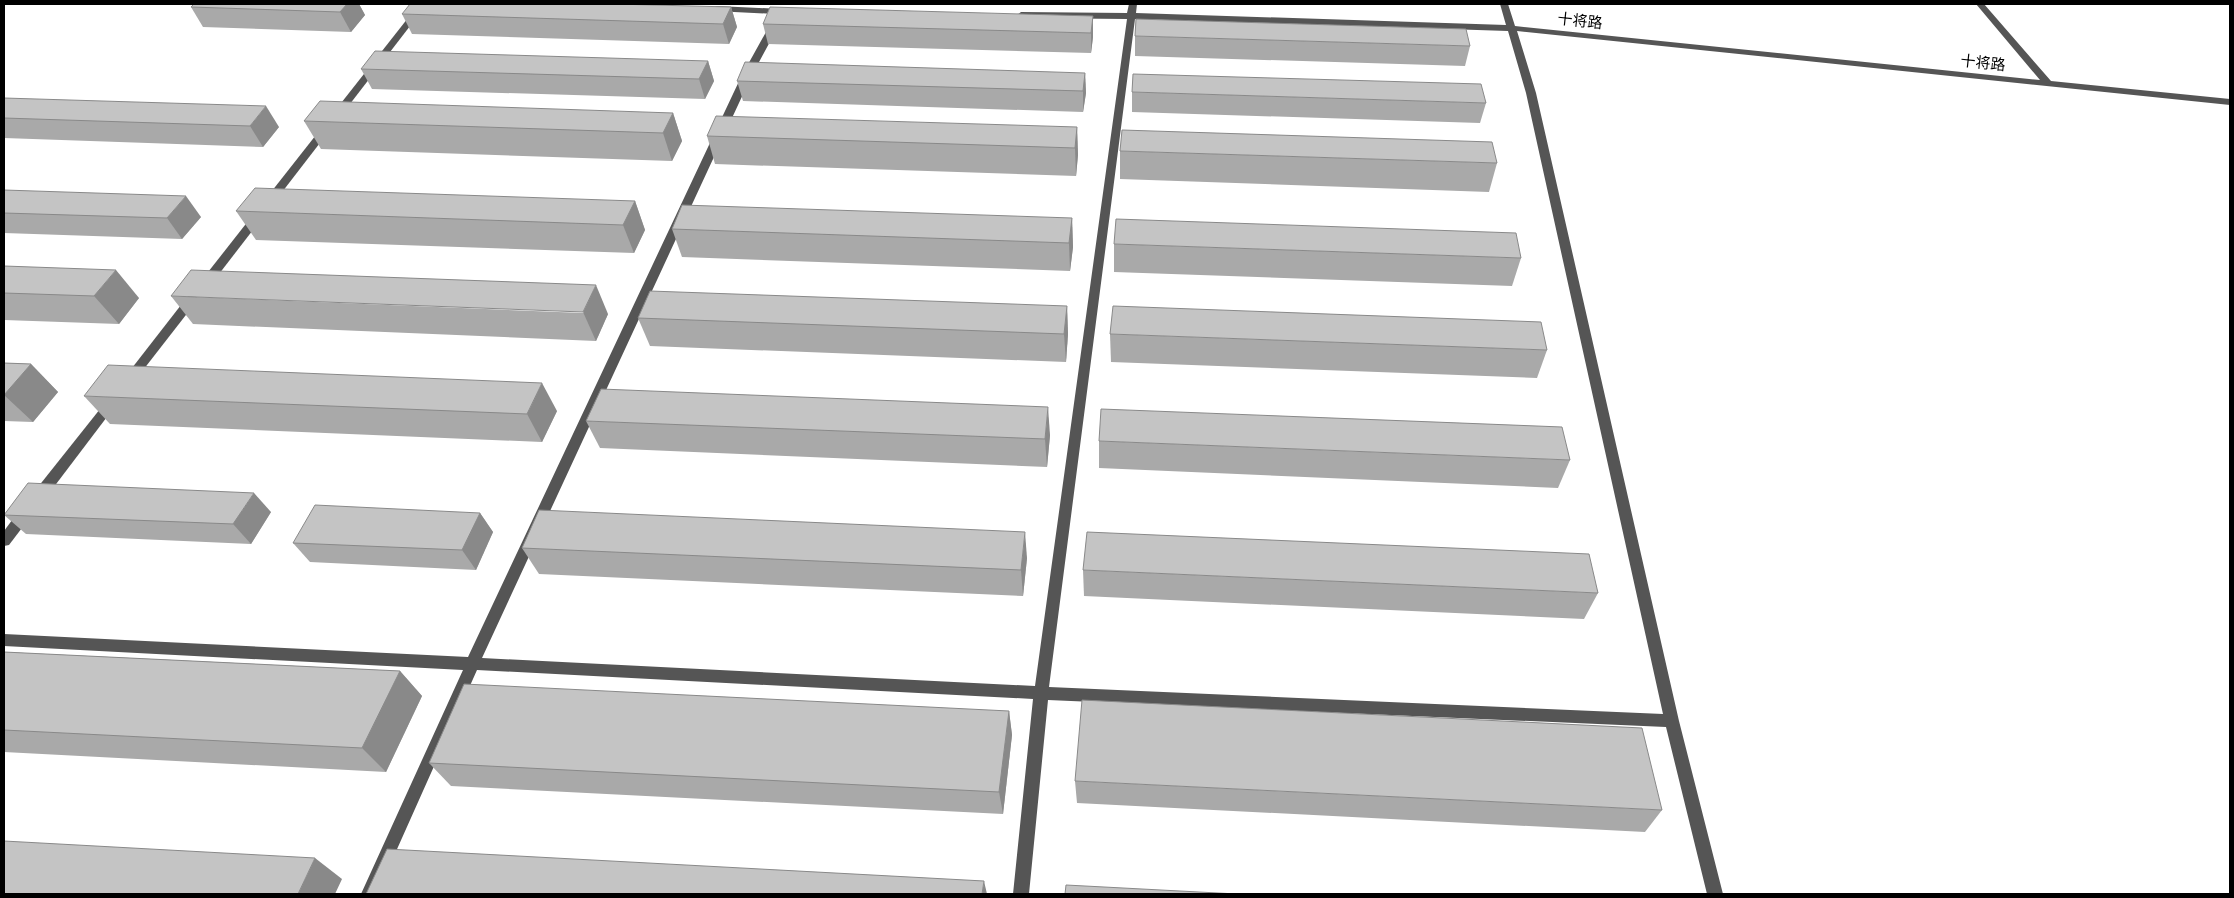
<svg xmlns="http://www.w3.org/2000/svg" width="2234" height="898" font-family="'Source Sans 3','Noto Sans SC',sans-serif">
  <rect width="100%" height="100%" fill="#fff"/>
  <g fill="none" stroke-linecap="round" stroke-linejoin="round">
    <g fill="#555" fill-rule="evenodd">
      <path d="M419,4H427L209,287H201L199,284L201,281Z"/>
      <path d="M1129,4H1137L1136,13L1506,25L1500,4H1508L1515,26L2040,80L1976,4H1984L2051,81L2230,99V105L1517,31L1536,93L1679,721L1723,894H1707L1666,727L1048,700L1029,894H1013L1033,699L477,670L377,894H361L463,670L4,646V634L468,657L741,77L776,14L714,11V7L717,6L782,9L786,12L751,77L482,658L1035,686L1127,19L1021,18L1017,15L1021,12L1127,13ZM1135,19L1508,31L1526,93L1663,714L1049,687Z"/>
      <path d="M192,295L196,296L198,299L196,302L133,383H125L123,380L125,377L188,296Z"/>
      <path d="M112,398L116,399L118,402L116,405L44,500H34L33,496L34,492L108,399Z"/>
      <path d="M26,507L31,508L33,512L31,516L9,545L4,546V531L21,508Z"/>
    </g>
  </g>
  <g fill="#a9a9a9">
    <path d="M359,4L365,15L351,32L203,27L191,7Z"/>
    <path d="M731,7L737,27L729,44L412,34L402,14Z"/>
    <path d="M1093,16V37L1091,53L768,44L763,24Z"/>
    <path d="M1135,36L1470,46L1465,66L1135,56Z"/>
    <path d="M708,61L714,81L705,99L372,89L361,69Z"/>
    <path d="M1085,73L1086,93L1083,112L743,101L737,81Z"/>
    <path d="M1132,92L1486,103L1480,123L1132,112Z"/>
    <path d="M4,98L279,127L263,147L4,138Z"/>
    <path d="M673,113L682,141L672,161L321,149L304,121Z"/>
    <path d="M1077,127L1078,155L1076,176L715,164L707,136Z"/>
    <path d="M1120,151L1497,163L1489,192L1120,179Z"/>
    <path d="M4,190L201,217L182,239L4,233Z"/>
    <path d="M635,201L645,230L634,253L256,240L236,211Z"/>
    <path d="M1072,218L1073,247L1070,271L682,257L672,229Z"/>
    <path d="M1114,244L1521,258L1512,286L1114,272Z"/>
    <path d="M4,266L139,298L119,324L4,320Z"/>
    <path d="M171,296L608,314L596,341L193,324Z"/>
    <path d="M1067,306L1068,334L1066,362L650,346L638,318Z"/>
    <path d="M1110,334L1547,350L1537,378L1111,362Z"/>
    <path d="M4,363L31,364L58,392L33,422L4,421Z"/>
    <path d="M84,396L557,411L542,442L110,424Z"/>
    <path d="M586,421L1050,435L1047,467L600,448Z"/>
    <path d="M1099,441L1570,460L1558,488L1099,468Z"/>
    <path d="M271,512L251,544L26,534L4,515Z"/>
    <path d="M480,513L493,532L476,570L310,562L293,543Z"/>
    <path d="M522,548L1027,558L1023,596L539,574Z"/>
    <path d="M1083,570L1598,593L1584,619L1084,596Z"/>
    <path d="M4,652L400,671L422,696L386,772L4,752Z"/>
    <path d="M1009,711L1012,735L1003,814L451,786L429,763Z"/>
    <path d="M1075,781L1662,810L1645,832L1077,803Z"/>
  </g>
  <g fill="#898989">
    <path d="M347,4H359L365,15L351,32L340,12Z"/>
    <path d="M731,7L737,27L729,44L723,24Z"/>
    <path d="M1093,16V37L1091,53V33Z"/>
    <path d="M708,61L714,81L705,99L699,79Z"/>
    <path d="M1085,73L1086,93L1083,112V91Z"/>
    <path d="M266,106L279,127L263,147L250,126Z"/>
    <path d="M673,113L682,141L672,161L663,133Z"/>
    <path d="M1077,127L1078,155L1076,176L1075,148Z"/>
    <path d="M186,196L201,217L182,239L167,218Z"/>
    <path d="M635,201L645,230L634,253L623,225Z"/>
    <path d="M1072,218L1073,247L1070,271L1069,243Z"/>
    <path d="M116,270L139,298L119,324L94,296Z"/>
    <path d="M596,285L608,314L596,341L583,312Z"/>
    <path d="M1067,306L1068,334L1066,362L1064,334Z"/>
    <path d="M31,364L58,392L33,422L4,395Z"/>
    <path d="M542,383L557,411L542,442L527,414Z"/>
    <path d="M1048,407L1050,435L1047,467L1045,439Z"/>
    <path d="M254,493L271,512L251,544L233,524Z"/>
    <path d="M480,513L493,532L476,570L462,550Z"/>
    <path d="M1025,532L1027,558L1023,596L1021,570Z"/>
    <path d="M400,671L422,696L386,772L362,748Z"/>
    <path d="M1009,711L1012,735L1003,814L999,792Z"/>
    <path d="M315,858L342,879L335,894H298Z"/>
    <path d="M984,881L987,894H982Z"/>
  </g>
  <g fill="#c4c4c4" stroke="#898989">
    <path d="M194,4H347L340,12L191,7Z"/>
    <path d="M410,4H614L731,7L723,24L402,14Z"/>
    <path d="M770,7L1093,16L1091,33L763,24Z"/>
    <path d="M1136,19L1466,29L1470,46L1135,36Z"/>
    <path d="M375,51L708,61L699,79L361,69Z"/>
    <path d="M745,62L1085,73L1083,91L737,81Z"/>
    <path d="M1133,74L1481,84L1486,103L1132,92Z"/>
    <path d="M4,98L266,106L250,126L4,118Z"/>
    <path d="M320,101L673,113L663,133L304,121Z"/>
    <path d="M716,116L1077,127L1075,148L707,136Z"/>
    <path d="M1122,130L1492,142L1497,163L1120,151Z"/>
    <path d="M255,188L635,201L623,225L236,211Z"/>
    <path d="M4,190L186,196L167,218L4,213Z"/>
    <path d="M682,205L1072,218L1069,243L672,229Z"/>
    <path d="M1116,219L1516,233L1521,258L1114,244Z"/>
    <path d="M4,266L116,270L94,296L4,293Z"/>
    <path d="M191,270L596,285L583,312L171,296Z"/>
    <path d="M650,291L1067,306L1064,334L638,318Z"/>
    <path d="M1113,306L1541,322L1547,350L1110,334Z"/>
    <path d="M4,363L31,364L4,395Z"/>
    <path d="M108,365L542,383L527,414L84,396Z"/>
    <path d="M601,389L1048,407L1045,439L586,421Z"/>
    <path d="M1101,409L1562,427L1570,460L1099,441Z"/>
    <path d="M28,483L254,493L233,524L4,515Z"/>
    <path d="M315,505L480,513L462,550L293,543Z"/>
    <path d="M539,510L1025,532L1021,570L522,548Z"/>
    <path d="M1087,532L1589,554L1598,593L1083,570Z"/>
    <path d="M4,652L400,671L362,748L4,730Z"/>
    <path d="M464,684L1009,711L999,792L429,763Z"/>
    <path d="M1082,700L1642,728L1662,810L1075,781Z"/>
    <path d="M4,841L315,858L298,894H4Z"/>
    <path d="M387,849L984,881L982,894H366Z"/>
    <path d="M1066,885L1237,894H1065Z"/>
  </g>
  <g text-anchor="middle" stroke-width="4" stroke-linejoin="round" paint-order="stroke">
    <g font-size="15" fill="#000" stroke="#fff">
      <text transform="translate(1580 21) rotate(6)" y="5">十将路</text>
      <text transform="translate(1983 63) rotate(6)" y="5">十将路</text>
    </g>
  </g>
  <rect width="2234" height="898" fill="none" stroke="#000000" stroke-width="10"/>
</svg>
